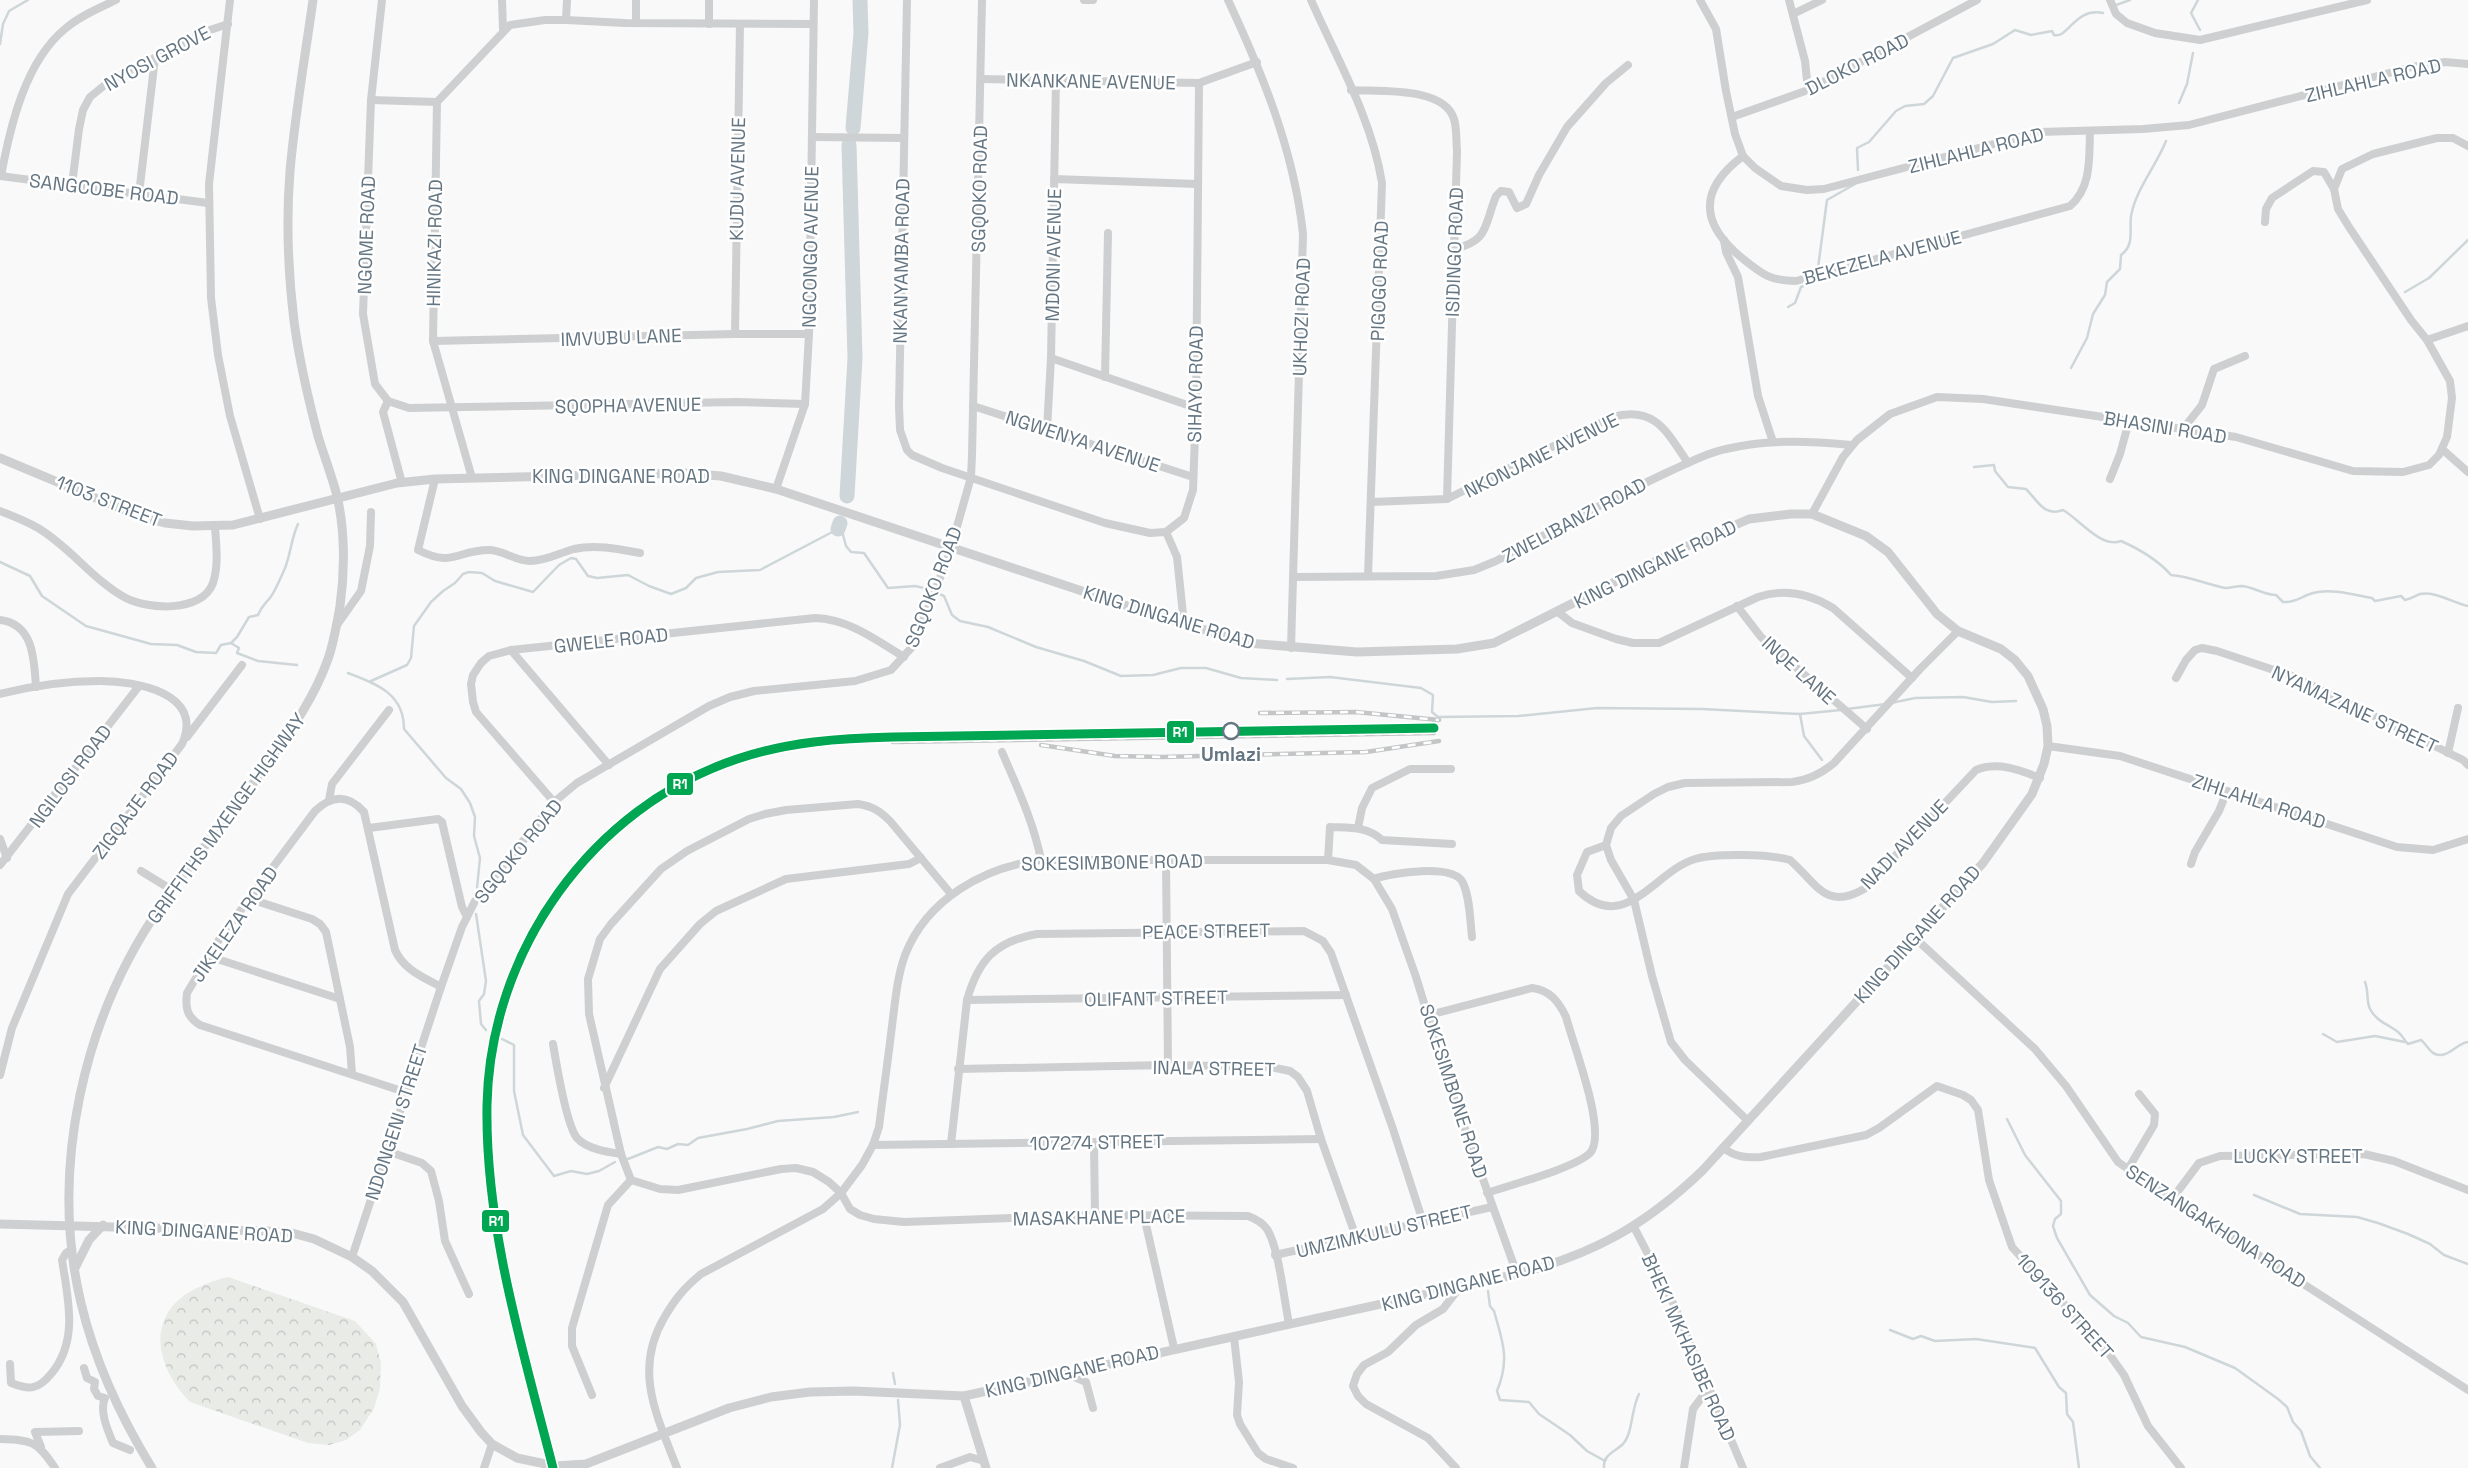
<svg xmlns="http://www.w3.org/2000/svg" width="2468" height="1468" font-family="'Space Grotesk',sans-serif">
  <defs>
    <pattern id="park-crowns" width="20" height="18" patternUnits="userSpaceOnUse" patternTransform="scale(1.25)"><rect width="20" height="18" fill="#e8ebe6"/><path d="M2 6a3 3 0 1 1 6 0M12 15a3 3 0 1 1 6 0" fill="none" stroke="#c0c3c0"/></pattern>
  </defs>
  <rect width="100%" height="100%" fill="#f9f9f9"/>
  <path fill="url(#park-crowns)" d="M228,1277L355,1321L376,1344L381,1363L380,1388L374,1408L360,1430L346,1440L329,1445L308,1443L190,1402C166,1378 148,1339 171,1308C184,1291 208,1282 228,1277Z"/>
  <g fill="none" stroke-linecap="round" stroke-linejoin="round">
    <g stroke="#ced6d9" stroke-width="2.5">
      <path d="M2198,0L2191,13L2200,30"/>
      <path d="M2116,5L2130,0"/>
      <path d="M0,44L3,24L9,11L28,0"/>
      <path d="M2179,103L2187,84L2193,53"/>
      <path d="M1858,170L1857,148L1869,142L1896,111L1905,106L1924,104L1933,96L1953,58L1993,44L2015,30L2031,35L2052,31L2054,35C2068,39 2075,7 2103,13"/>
      <path d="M1818,268L1827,200L1855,184"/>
      <path d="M2405,292L2429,278L2468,240"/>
      <path d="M1788,307L1795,303L1801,287L1820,280"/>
      <path d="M2071,368L2087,338L2093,314L2105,295L2107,282L2120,269L2121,255C2135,245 2129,230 2131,216C2136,189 2156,166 2166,141"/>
      <path d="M1974,467L1994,465L1995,471L2008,487L2026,489C2038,501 2044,517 2063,510C2078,518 2101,549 2121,541C2139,549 2158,560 2171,575C2189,576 2208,585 2226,588C2231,588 2236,586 2242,586C2254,587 2264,595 2276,595L2283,602C2295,603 2302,596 2313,593C2331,588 2355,595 2372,598L2375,601L2401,596L2405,600C2411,599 2415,596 2420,594C2436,591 2453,603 2468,606"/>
      <path d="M0,562L30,576L42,596L86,626L151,644L177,645L196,652L216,653L221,645L231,643L239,648L237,653L258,661L297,665"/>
      <path d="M937,593L944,596L952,615L960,621L988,627L1036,647L1084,661L1121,676L1153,675L1181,668H1206L1241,678L1277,680"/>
      <path d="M231,643L237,637L249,617L258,615C261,607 264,605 269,599C273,595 282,575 285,568C291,553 291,539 298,524"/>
      <path d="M348,673C376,684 404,693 404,729L446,778L461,789L470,803L475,817L474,836L480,858L477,888"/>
      <path d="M1287,679L1330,677L1421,688L1433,695L1432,712L1438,717L1518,716L1597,708L1702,709L1800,714L1841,710"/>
      <path d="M371,681L407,665L411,658L414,626L431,602L443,591L455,583L463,574L469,572L482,573L495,581L533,592L559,565L571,558L576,559L588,576L597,578L628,575L649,586L671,594L686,588L696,578L718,572L760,570L838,529L842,531L846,546L851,552L864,553L888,588L915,586L928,589"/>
      <path d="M1891,703L1915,698L1963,697L1992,702L2016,701"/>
      <path d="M1847,709L1886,704"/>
      <path d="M1800,714L1804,736L1822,760"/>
      <path d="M476,914L486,981L484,994L479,1001L481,1024L486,1030"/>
      <path d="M2365,982C2369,992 2366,1001 2370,1009C2377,1022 2388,1024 2398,1032C2403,1036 2404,1040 2408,1044L2421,1040C2426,1044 2430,1052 2435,1054C2448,1059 2457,1043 2468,1042"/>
      <path d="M2323,1034L2337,1042L2375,1036L2405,1042"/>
      <path d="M502,1039L514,1045V1091L523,1135L554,1176L571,1171L587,1174L599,1171L615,1162"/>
      <path d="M2007,1119L2025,1155L2061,1201V1214L2055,1219L2053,1226L2057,1238L2090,1295L2114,1316L2128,1323L2141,1337L2185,1347L2235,1368L2278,1399L2287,1407L2293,1422L2301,1431L2310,1456L2320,1468"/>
      <path d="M628,1159L658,1147L667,1149L678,1144L688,1145L698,1138L747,1129L778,1121L834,1117L858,1112"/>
      <path d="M2254,1195L2300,1214L2357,1217L2378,1223L2408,1234L2430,1244L2444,1255L2468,1264"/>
      <path d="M1488,1291L1490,1306L1494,1311C1503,1343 1510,1359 1497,1391L1500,1400L1529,1402L1539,1414L1570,1435L1587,1451L1605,1461"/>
      <path d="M1890,1330L1913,1339L1921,1336L1935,1341L1976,1339L2035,1348L2059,1387L2066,1393L2067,1414L2073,1422L2079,1468"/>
      <path d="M893,1373L895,1384"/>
      <path d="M892,1468L900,1425L898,1400"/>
      <path d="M1604,1468C1603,1454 1615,1452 1623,1444C1633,1433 1631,1409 1639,1394"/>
    </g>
    <g stroke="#ced6d9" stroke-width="15">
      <path d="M853,128L861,33L860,0"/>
      <path d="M847,496L855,358L849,145"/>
      <path d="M838,529L840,523"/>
    </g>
    <g stroke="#cecfd0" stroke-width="8">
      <path d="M230,0L209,184L211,298L218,355L230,416L260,519"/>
      <path d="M382,0L371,100L363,314L375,384L388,401L409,408L737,402L805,404"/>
      <path d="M502,0L503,29"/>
      <path d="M907,0L899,406L900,430L907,450L912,455L942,468L1105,523L1150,533L1166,532L1184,518L1193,490L1196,408L1199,83L1257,62"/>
      <path d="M1084,0H1093"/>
      <path d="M1228,0C1263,75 1294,151 1303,234L1291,648"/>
      <path d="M1311,0C1337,59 1372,119 1382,183L1368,576"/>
      <path d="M1700,0L1716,29L1726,91L1735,134L1743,156L1755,168L1781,186L1807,190L1824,189L2039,132L2143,129L2189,125L2412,67L2445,62L2468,64"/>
      <path d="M1789,0L1805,61L1808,90"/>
      <path d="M2110,0L2116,14L2127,23L2155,33L2200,40L2367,0"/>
      <path d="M1793,14L1822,0"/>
      <path d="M566,20L567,0"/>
      <path d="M636,23V0"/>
      <path d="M709,24V0"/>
      <path d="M982,79L1199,83"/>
      <path d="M1351,90C1379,92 1444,86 1454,119C1457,129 1456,140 1457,151L1447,499"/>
      <path d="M371,100L437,102"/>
      <path d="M1732,117L1808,90L1977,0"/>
      <path d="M812,137L904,138"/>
      <path d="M1743,156C1699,189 1699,223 1742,258C1762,274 1770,281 1796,281L2070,206C2092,187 2089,157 2090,131"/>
      <path d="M0,176L208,203"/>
      <path d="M1,176C10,127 25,61 66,28C80,16 99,8 116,0"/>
      <path d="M1054,179L1197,184"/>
      <path d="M72,185L79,129L83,110L90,97L111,80L210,30L228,24"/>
      <path d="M139,194L155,58"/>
      <path d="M2265,222L2266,209L2272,198L2313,171L2324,172L2334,189"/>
      <path d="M1724,240L1726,252L1738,277L1758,396L1773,442"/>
      <path d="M1454,249C1489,241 1484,226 1496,196L1501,191L1509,192L1517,208L1526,204L1539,175L1567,127L1606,83L1628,65"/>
      <path d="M735,334L740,24"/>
      <path d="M2427,340L2468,326"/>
      <path d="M433,341L735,334H809"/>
      <path d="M1051,358L1196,408"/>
      <path d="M1105,377L1108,233"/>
      <path d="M388,401L383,412L402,483"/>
      <path d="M973,406L1193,477"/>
      <path d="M1047,429L1051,358L1056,80"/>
      <path d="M2183,429L2202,405L2214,369L2245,356"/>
      <path d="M2442,449L2468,472"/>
      <path d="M472,478L433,341L437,102L510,25L545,20H566L625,23L813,24"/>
      <path d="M435,479L418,550C454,568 456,550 489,550C503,550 515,561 530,561C546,561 559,553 574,549C595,544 619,549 640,553"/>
      <path d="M2110,479L2120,454L2129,421"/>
      <path d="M776,489L805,404L809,334L814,0"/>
      <path d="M1371,502L1447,499L1612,417C1655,405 1667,432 1688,463"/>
      <path d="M0,511C13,516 26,521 38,528C70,547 92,579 124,597C147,610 202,613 213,583C219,565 216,544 215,526"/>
      <path d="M1812,514L1843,457L1857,440L1890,414L1937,397L1983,399L2236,437L2353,471L2403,472L2429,465L2439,455L2447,437L2452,398L2450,381L2427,340L2411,320L2349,227L2338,209L2334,189L2342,169L2373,154L2437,138H2453L2468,146"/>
      <path d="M1166,532L1177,557L1184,624"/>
      <path d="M1293,577L1436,576L1474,570L1496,561C1552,531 1608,500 1666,473C1685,465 1705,453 1726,449C1768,439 1809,441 1851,445"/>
      <path d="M1737,606L1761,637L1867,729"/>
      <path d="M1558,612L1572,623L1616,639L1633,643H1659L1758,597C1785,588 1809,593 1833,608L1912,678"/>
      <path d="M0,620C34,624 34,660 36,687"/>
      <path d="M337,625L361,591L370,546L371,512"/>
      <path d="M511,650L609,765"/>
      <path d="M2176,678L2186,660L2195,650L2202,648L2217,651L2295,677L2463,760L2468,765"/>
      <path d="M0,694C31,686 67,681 100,681C136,681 205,693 182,744L68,894L12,1028L0,1075"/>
      <path d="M187,737L242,665"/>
      <path d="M2048,746L2120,756L2397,847L2433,850L2468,839"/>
      <path d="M1002,752C1017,787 1034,823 1041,860"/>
      <path d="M2448,753L2458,708"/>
      <path d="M329,800L332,784L389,710"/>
      <path d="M554,802L476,712L473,702L471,684L473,675L481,663L489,656L511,650L815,618C849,619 876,640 904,657"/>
      <path d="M369,828L438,819L442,822L462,907L467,917"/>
      <path d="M1358,828L1362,808L1372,788L1410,769H1451"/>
      <path d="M0,839L7,858"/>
      <path d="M1606,845L1587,852L1577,875L1579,891C1625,935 1655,871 1695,859C1715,853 1770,854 1790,860C1816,883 1826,911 1864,889L1976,770C1997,761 2020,770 2040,778"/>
      <path d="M1166,860L1168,1065"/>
      <path d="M1328,860L1330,827C1349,828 1367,826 1382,840L1452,844"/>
      <path d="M2191,864L2195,852L2219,811L2227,791"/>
      <path d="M0,865L139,686"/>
      <path d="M141,871L172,890"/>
      <path d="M1374,879C1391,873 1454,863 1463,883C1470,898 1470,920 1472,937"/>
      <path d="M951,894L890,821C880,811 872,806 858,804L786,810L765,814L749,819L687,851L661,869L611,924L600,939L588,979L589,1014L621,1154L631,1180L660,1189L678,1190L781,1169L796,1168L813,1172L829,1182L841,1193L850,1209L860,1215L874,1219L904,1222L1095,1215L1248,1216C1256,1219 1262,1222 1267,1229C1279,1248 1284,1300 1289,1324"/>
      <path d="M250,899L312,919L320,924L326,932L350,1047L352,1074"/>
      <path d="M1915,938L2035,1049L2066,1086L2118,1162L2176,1202L2468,1390"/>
      <path d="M208,956L340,999"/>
      <path d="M967,1000L1346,995"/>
      <path d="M1429,1015L1532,988C1550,990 1559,1002 1566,1017C1573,1044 1608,1133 1590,1153C1575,1168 1510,1185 1487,1193"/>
      <path d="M553,1044C556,1062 567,1126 577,1138C587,1149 607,1152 621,1154"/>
      <path d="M958,1069L1168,1065L1270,1067L1290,1071L1298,1077L1307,1091L1321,1139L1356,1237"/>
      <path d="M604,1088L660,969L700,924L716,911L786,879L909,864L921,858"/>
      <path d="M405,1092L200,1025C187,1017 185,1008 187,993L220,938L315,811C332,795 348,794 364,812L395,950C404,970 423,977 441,987"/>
      <path d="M1747,1120L1685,1060L1671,1042L1652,976L1634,900L1611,860L1606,845L1611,828L1621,816L1654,794L1668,787L1685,783L1792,782C1809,780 1821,774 1834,763L1920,669L1958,631"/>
      <path d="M1094,1142L1095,1215"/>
      <path d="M951,1144L967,1000C978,961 995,941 1037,934L1304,931L1323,941L1331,953L1393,1129L1423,1222"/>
      <path d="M873,1145L1321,1139"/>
      <path d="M1723,1148C1736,1157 1745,1158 1761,1157L1866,1135L1879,1128L1937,1086L1963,1095L1971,1100L1978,1110L1989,1180L2012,1247L2107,1351L2124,1375L2148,1426L2181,1468"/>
      <path d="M387,1151L422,1163L431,1171L439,1201L445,1241L469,1294"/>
      <path d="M2128,1169L2154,1125L2155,1114L2139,1094"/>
      <path d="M2172,1199L2199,1163L2220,1156L2364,1154L2394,1161L2468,1190"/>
      <path d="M1144,1216L1174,1348"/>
      <path d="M1634,1227L1674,1305L1743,1468"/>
      <path d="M1275,1255L1492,1207"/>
      <path d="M352,1257L441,987L462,927L475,901L554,802L577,783L709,706L730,697L754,691L855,681L891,670L913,646L949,555L971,477L972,455L982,0"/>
      <path d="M1234,1337L1239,1382L1237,1415L1240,1424L1258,1453L1266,1459L1293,1468"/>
      <path d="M10,1364L11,1383C29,1390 38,1390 51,1374C79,1341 68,1299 62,1260L66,1253L72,1249"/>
      <path d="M84,1368L87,1378L95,1382L94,1389L98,1396L105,1398C99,1411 108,1431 113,1443L130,1450"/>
      <path d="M1065,1373L1086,1382L1093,1408"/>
      <path d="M592,1395L572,1346V1328L608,1205L631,1180"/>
      <path d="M0,1439C32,1440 37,1441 55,1468"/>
      <path d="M41,1447L35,1432L79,1431"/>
      <path d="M484,1468L492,1444"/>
      <path d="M677,1468C657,1416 633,1371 664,1318C675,1299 684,1288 701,1274L823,1209L841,1193L862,1165L873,1145L879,1127C883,1094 888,1060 892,1026C895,1003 897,977 905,955C927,899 984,867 1041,860H1328L1356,865L1374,879L1392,909L1416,977L1450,1087L1517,1274"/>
      <path d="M940,1468L970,1457L984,1461"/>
      <path d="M1456,1468L1428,1438L1366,1404L1358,1396L1353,1386L1357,1374L1364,1365L1388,1352L1416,1325L1443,1309L1460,1287"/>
      <path d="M1684,1468L1693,1409L1702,1397L1710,1393"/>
    </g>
    <g stroke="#cecfd0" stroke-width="9">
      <path d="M0,458L141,517L165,523L193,526L233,525L397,483L435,479L684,473L721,476L776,489L1112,601L1247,643L1357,652L1457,649L1494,643L1676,551L1749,519L1791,514H1812L1866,536L1888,552L1937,614L1958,631L2001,649L2015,660L2028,676L2043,709L2047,726L2048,746L2044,764L2032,794L1983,863L1703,1170C1646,1225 1594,1254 1517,1274L964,1396L854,1391L810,1392L771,1397L729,1408L586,1464L555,1466L517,1458L492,1444L481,1432L462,1406L403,1302L372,1271L352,1257L314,1239L292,1233L267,1231L0,1224"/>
      <path d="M75,1268L89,1240L103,1225"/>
      <path d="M964,1396L986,1468"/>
      <path d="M152,1468C120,1416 95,1362 81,1303C49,1169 83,1018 161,906C194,858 231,814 265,767C289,733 314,699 328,659C334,642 337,623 340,606C345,571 345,530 337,496C332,476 324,456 318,436C308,398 299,359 294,321C288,271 286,221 290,171C295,114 305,57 313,0"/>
    </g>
    <g stroke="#c3c5c6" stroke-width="4.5">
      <g id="rail">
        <path d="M1260,713L1356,712L1439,720"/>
        <path d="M893,742L1434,733"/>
        <path d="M1041,745L1115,756L1162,757L1366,752L1439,741"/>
      </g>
    </g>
    <use href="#rail" stroke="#fff" stroke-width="2.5" stroke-dasharray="8" stroke-linecap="butt"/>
    <g stroke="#fff" stroke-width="12">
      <path id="rail-1" d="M553,1468C523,1350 485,1228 487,1105C490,951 591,808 737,759C788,742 839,738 893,737L1434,728"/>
    </g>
    <use href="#rail-1" stroke="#00a651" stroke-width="9"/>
  </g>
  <circle fill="#fff" stroke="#657683" stroke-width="2.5" cx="1231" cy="731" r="8"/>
  <g text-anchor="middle" stroke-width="5" stroke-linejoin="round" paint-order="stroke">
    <g font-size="19" fill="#657683" stroke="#fff">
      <text transform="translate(157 58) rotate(-28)" y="7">NYOSI GROVE</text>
      <text transform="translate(1857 64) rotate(-27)" y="7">DLOKO ROAD</text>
      <text transform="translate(2373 80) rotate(-13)" y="7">ZIHLAHLA ROAD</text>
      <text transform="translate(1091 81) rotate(1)" y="7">NKANKANE AVENUE</text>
      <text transform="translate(1976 150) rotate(-14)" y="7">ZIHLAHLA ROAD</text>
      <text transform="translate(737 179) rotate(-89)" y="7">KUDU AVENUE</text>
      <text transform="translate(104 189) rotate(7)" y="7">SANGCOBE ROAD</text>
      <text transform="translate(979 189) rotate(-89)" y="7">SGQOKO ROAD</text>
      <text transform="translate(366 235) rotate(-88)" y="7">NGOME ROAD</text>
      <text transform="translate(434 243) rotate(-89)" y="7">HINIKAZI ROAD</text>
      <text transform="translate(810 247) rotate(-89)" y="7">NGCONGO AVENUE</text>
      <text transform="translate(1454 252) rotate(-88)" y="7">ISIDINGO ROAD</text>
      <text transform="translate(1053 255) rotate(-89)" y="7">MDONI AVENUE</text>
      <text transform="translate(1882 257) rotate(-15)" y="7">BEKEZELA AVENUE</text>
      <text transform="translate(901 261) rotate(-89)" y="7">NKANYAMBA ROAD</text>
      <text transform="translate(1379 281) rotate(-88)" y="7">PIGOGO ROAD</text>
      <text transform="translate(1301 317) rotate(-88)" y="7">UKHOZI ROAD</text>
      <text transform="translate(621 337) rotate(-2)" y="7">IMVUBU LANE</text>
      <text transform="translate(1195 384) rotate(-89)" y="7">SIHAYO ROAD</text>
      <text transform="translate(628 405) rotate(-1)" y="7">SQOPHA AVENUE</text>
      <text transform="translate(2165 427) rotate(9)" y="7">BHASINI ROAD</text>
      <text transform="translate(1083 441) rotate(18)" y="7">NGWENYA AVENUE</text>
      <text transform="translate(1541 455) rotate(-26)" y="7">NKONJANE AVENUE</text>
      <text x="621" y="483">KING DINGANE ROAD</text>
      <text transform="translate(109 501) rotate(21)" y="7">1103 STREET</text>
      <text transform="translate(1574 520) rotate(-28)" y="7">ZWELIBANZI ROAD</text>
      <text transform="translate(1655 564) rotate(-26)" y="7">KING DINGANE ROAD</text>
      <text transform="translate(933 587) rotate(-69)" y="7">SGQOKO ROAD</text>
      <text transform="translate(1169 617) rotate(17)" y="7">KING DINGANE ROAD</text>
      <text transform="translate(611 640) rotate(-6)" y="7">GWELE ROAD</text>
      <text transform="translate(1799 670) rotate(42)" y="7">INQE LANE</text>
      <text transform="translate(2355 709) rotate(25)" y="7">NYAMAZANE STREET</text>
      <text transform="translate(70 776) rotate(-53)" y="7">NGILOSI ROAD</text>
      <text transform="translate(2259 801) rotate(18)" y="7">ZIHLAHLA ROAD</text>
      <text transform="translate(135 805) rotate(-53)" y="7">ZIGQAJE ROAD</text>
      <text transform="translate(226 818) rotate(-54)" y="7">GRIFFITHS MXENGE HIGHWAY</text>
      <text transform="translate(1904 844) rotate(-46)" y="7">NADI AVENUE</text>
      <text transform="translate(518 851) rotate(-51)" y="7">SGQOKO ROAD</text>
      <text transform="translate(1112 862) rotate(-1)" y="7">SOKESIMBONE ROAD</text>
      <text transform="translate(234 924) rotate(-55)" y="7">JIKELEZA ROAD</text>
      <text transform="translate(1206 931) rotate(-1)" y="7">PEACE STREET</text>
      <text transform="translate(1917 934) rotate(-48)" y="7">KING DINGANE ROAD</text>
      <text transform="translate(1156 998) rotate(-1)" y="7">OLIFANT STREET</text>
      <text transform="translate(1214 1068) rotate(1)" y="7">INALA STREET</text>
      <text transform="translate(1454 1091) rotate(72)" y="7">SOKESIMBONE ROAD</text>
      <text transform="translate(396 1122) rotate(-72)" y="7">NDONGENI STREET</text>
      <text transform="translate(1097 1142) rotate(-1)" y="7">107274 STREET</text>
      <text x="2298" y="1163">LUCKY STREET</text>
      <text transform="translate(1099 1217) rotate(-1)" y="7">MASAKHANE PLACE</text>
      <text transform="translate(2216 1226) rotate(33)" y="7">SENZANGAKHONA ROAD</text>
      <text transform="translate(204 1231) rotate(3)" y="7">KING DINGANE ROAD</text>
      <text transform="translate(1384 1231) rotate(-13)" y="7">UMZIMKULU STREET</text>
      <text transform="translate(1468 1283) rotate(-14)" y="7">KING DINGANE ROAD</text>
      <text transform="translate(2065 1306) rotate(48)" y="7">109136 STREET</text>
      <text transform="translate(1689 1347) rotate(66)" y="7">BHEKI MKHASIBE ROAD</text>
      <text transform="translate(1072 1371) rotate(-13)" y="7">KING DINGANE ROAD</text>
    </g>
    <g font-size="19" font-weight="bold" fill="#657683" stroke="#fff">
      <text x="1231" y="761">Umlazi</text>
    </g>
  </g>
  <g stroke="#fff" stroke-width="2">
    <rect x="1166" y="720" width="29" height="24" rx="5" fill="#00a651"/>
    <rect x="666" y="772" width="28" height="24" rx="5" fill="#00a651"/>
    <rect x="481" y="1209" width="29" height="24" rx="5" fill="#00a651"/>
  </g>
  <g font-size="14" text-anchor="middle" font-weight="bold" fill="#fff">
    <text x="1180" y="737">R1</text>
    <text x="680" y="789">R1</text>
    <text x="496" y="1226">R1</text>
  </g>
</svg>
